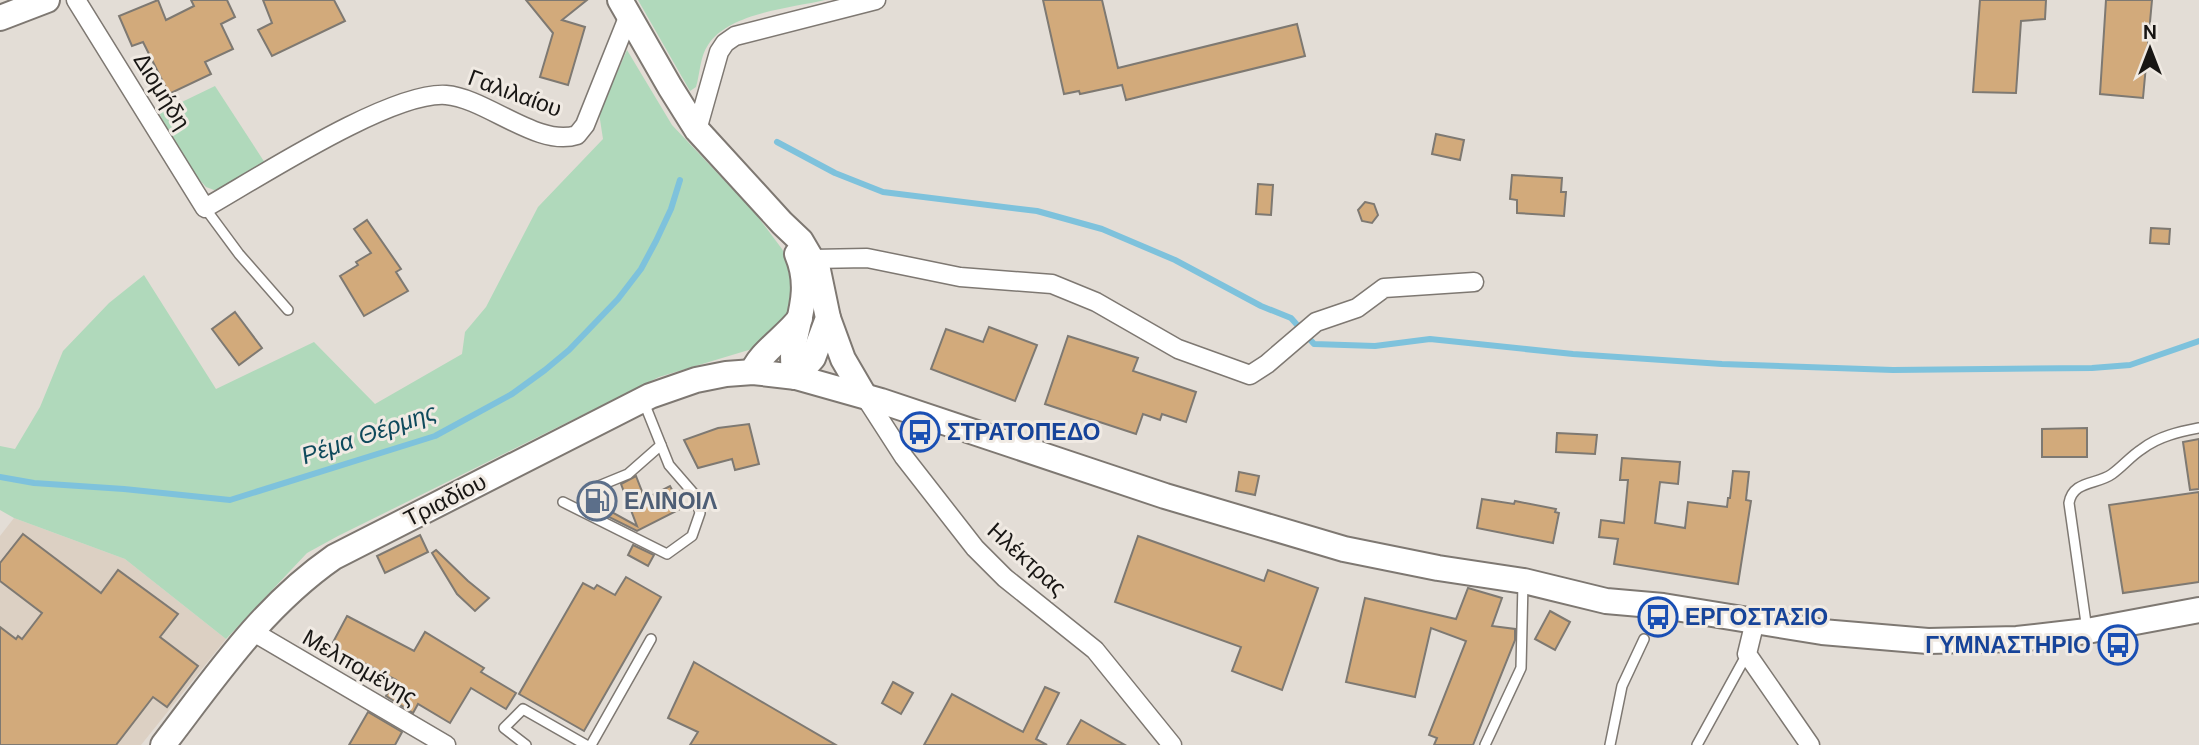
<svg xmlns="http://www.w3.org/2000/svg" width="2199" height="745" font-family="'DM Sans',sans-serif">
  <rect width="100%" height="100%" fill="#e3ddd6"/>
  <path fill="#dcd0c3" d="M14,518L125,559L226,639L141,745H0V536Z"/>
  <g fill="#b0d9bb">
    <path d="M638,0H825C791,8 728,13 708,45C700,56 700,74 696,87L690,91Z"/>
    <path d="M627,50L672,125L755,213L782,249L791,266L795,306L761,344L752,349L659,377L338,536L307,553L226,639L125,559L14,518L0,510V446L15,449L40,407L63,351L109,303L144,275L216,389L314,342L375,404L462,354L465,332L486,307L538,207L603,139L599,113Z"/>
    <path d="M215,86L267,166L230,188L214,190L206,187L187,166L159,113Z"/>
  </g>
  <g fill="none" stroke-linecap="round" stroke-linejoin="round">
    <g stroke="#7ec2dc" stroke-width="6">
      <path d="M777,142L835,173L883,192L1037,211L1102,229L1175,260L1261,306L1291,318L1314,344L1375,346L1430,339L1573,354L1722,364L1893,370L2092,368L2130,365L2199,341"/>
      <path d="M0,477L34,483L124,489L230,500L435,436L512,394L545,370L569,350L618,299L641,269L656,241L671,209L680,180"/>
    </g>
  </g>
  <g fill="#d2aa7b" stroke="#7e7972" stroke-width="2">
    <path d="M158,0L166,20L194,6L191,0H227L235,17L221,24L233,49L205,62L211,74L169,94L143,42L132,46L119,16Z"/>
    <path d="M263,0H334L345,21L272,56L258,30L272,23Z"/>
    <path d="M526,0H587L562,20L585,27L568,85L540,77L553,33Z"/>
    <path d="M1043,0H1102L1118,68L1297,24L1305,56L1126,100L1122,85L1080,94L1079,91L1064,94Z"/>
    <path d="M1980,0H2046L2045,19L2021,21L2016,93L1973,92Z"/>
    <path d="M2106,0H2152L2143,98L2100,94Z"/>
    <path d="M1436,134L1464,140L1460,160L1432,154Z"/>
    <path d="M1512,175L1562,178L1561,192H1566L1564,216L1517,213V200L1510,199Z"/>
    <path d="M1258,184L1273,185L1271,215L1256,214Z"/>
    <path d="M1365,202L1374,204L1378,215L1372,223L1362,221L1358,210Z"/>
    <path d="M367,220L401,269L396,272L408,291L364,316L340,276L358,265L356,262L371,253L354,229Z"/>
    <path d="M2151,228L2170,229L2169,244L2150,243Z"/>
    <path d="M235,312L262,348L239,365L212,329Z"/>
    <path d="M989,327L1037,345L1015,401L931,369L946,329L983,342Z"/>
    <path d="M1068,336L1138,358L1133,371L1196,392L1186,422L1162,414L1160,420L1143,414L1136,434L1045,404Z"/>
    <path d="M749,424L759,464L735,470L732,459L698,468L684,440L718,428Z"/>
    <path d="M2087,428V457H2042V429Z"/>
    <path d="M1557,433L1597,435L1595,454L1556,452Z"/>
    <path d="M2199,439V489L2190,490L2183,442Z"/>
    <path d="M1622,458L1680,462L1678,484L1660,482L1655,523L1685,528L1688,502L1727,507L1728,498H1730L1733,471L1749,472L1746,500L1751,501L1738,584L1614,564L1618,539L1599,537L1601,520L1624,523L1628,480H1620Z"/>
    <path d="M1239,472L1259,476L1255,495L1236,491Z"/>
    <path d="M636,476L645,499L670,486L682,508L637,531L587,506L590,500L637,526L621,484Z"/>
    <path d="M2199,492V582L2123,593L2109,505Z"/>
    <path d="M1482,499L1514,504L1515,501L1556,509L1555,512L1559,513L1553,543L1477,528Z"/>
    <path d="M23,534L101,593L118,570L178,614L160,637L198,666L167,707L153,697L116,745H0V627L16,639L18,636L22,639L42,613L0,581V563Z"/>
    <path d="M420,535L428,552L385,573L377,556Z"/>
    <path d="M1138,536L1264,581L1268,570L1318,588L1282,690L1232,671L1241,647L1115,602Z"/>
    <path d="M633,545L654,555L648,566L628,555Z"/>
    <path d="M436,550L468,581L489,598L475,611L457,594L432,553Z"/>
    <path d="M626,577L661,597L584,731L519,694L583,583L594,589L597,585L615,595Z"/>
    <path d="M1468,588L1502,598L1492,626L1515,629V640L1473,745H1434L1437,738L1429,735L1466,641L1431,628L1415,697L1346,682L1365,598L1456,619Z"/>
    <path d="M1550,611L1570,622L1555,650L1535,639Z"/>
    <path d="M347,616L414,651L425,632L484,668L481,672L516,693L506,709L471,688L450,723L418,704L413,713L386,696L396,680L331,646Z"/>
    <path d="M694,662L769,706L836,745H690L698,732L668,718Z"/>
    <path d="M893,682L913,693L901,714L882,703Z"/>
    <path d="M1045,687L1059,693L1036,739L1047,745H924L952,694L1023,732Z"/>
    <path d="M368,712L402,732L395,745H349Z"/>
    <path d="M1081,720L1125,745H1067Z"/>
  </g>
  <g fill="none" stroke-linecap="round" stroke-linejoin="round">
    <g stroke="#7e7872" stroke-width="12">
      <g id="lane">
        <path d="M205,208L239,254L288,310"/>
        <path d="M589,490L628,474L661,445"/>
        <path d="M563,502L667,554L692,536L700,513L695,495L669,465L643,400"/>
        <path d="M2087,630L2069,503C2073,480 2097,485 2112,474C2123,466 2131,456 2142,449C2159,436 2179,432 2199,428"/>
        <path d="M526,745L504,728L523,709L586,745"/>
        <path d="M591,745L651,639"/>
        <path d="M1485,745L1521,668L1523,583"/>
        <path d="M1610,745L1622,686L1644,639"/>
        <path d="M1697,745L1747,654"/>
      </g>
    </g>
    <g stroke="#7e7872" stroke-width="21">
      <g id="street">
        <path d="M76,0L205,208C258,178 391,91 446,95C486,98 538,148 577,135L585,125L629,15"/>
        <path d="M697,130L719,52L725,43L735,36L876,0"/>
        <path d="M813,259L867,258L960,277L1052,284L1096,302L1178,349L1250,375L1267,364L1316,322L1357,308L1384,288L1474,282"/>
        <path d="M864,395L904,457L975,548L1005,578L1095,650L1172,745"/>
        <path d="M1755,621L1747,654L1810,745"/>
        <path d="M250,630L446,745"/>
      </g>
    </g>
    <g stroke="#7e7872" stroke-width="28">
      <g id="secondary">
        <path d="M620,0L670,87L697,130L782,223L801,241L818,270L828,318L813,358L796,377"/>
        <path d="M0,18L47,0"/>
        <path d="M828,318L843,359L864,395"/>
        <path d="M753,372C756,356 788,335 800,318"/>
        <path d="M796,377C783,337 818,303 797,254"/>
        <path d="M163,745C216,676 262,607 334,557L650,396L696,380L726,374L753,372L796,377L881,401L1165,496L1344,549L1438,568L1524,581L1606,601L1663,606L1822,632L1928,641L2017,639L2087,631L2199,610"/>
      </g>
    </g>
    <use href="#lane" stroke="#fff" stroke-width="9"/>
    <use href="#street" stroke="#fff" stroke-width="18"/>
    <use href="#secondary" stroke="#fff" stroke-width="24"/>
  </g>
  <defs>
    <g id="bus-ring" transform="scale(2.0125)"><circle r="9.5" fill="#f0eae3" stroke="#1a4fb4" stroke-width="1.5"/><path d="M-5-6H5V4H4V6H2V4H-2V6H-4V4H-5ZM-3.5-4V0h7V-4ZM-3.5 1.2v1.5H-2V1.2ZM2 1.2v1.5H3.5V1.2Z" fill="#1a4fb4"/></g>
    <g id="fuel-ring" transform="scale(2.0125)"><circle r="9.5" fill="#f0eae3" stroke="#5c6f8a" stroke-width="1.5"/><path d="M-5.5-6h7V0h2V4h1.3V-2.5L3-4.5l.8-.8L6-3V5H2.5V1h-1V6h-7ZM-4.2-4.7v3.2H.2V-4.7Z" fill="#5c6f8a"/></g>
  </defs>
  <g fill-rule="evenodd">
    <use href="#bus-ring" x="920" y="432"/>
    <use href="#fuel-ring" x="597" y="501"/>
    <use href="#bus-ring" x="1658" y="617"/>
    <use href="#bus-ring" x="2118" y="645"/>
  </g>
  <g text-anchor="middle" stroke-width="6" stroke-linejoin="round" paint-order="stroke">
    <g font-size="23" fill="#181614" stroke="#f0eae3">
      <text transform="translate(162 91) rotate(58)" y="8">Διομήδη</text>
      <text transform="translate(515 93) rotate(20)" y="8">Γαλιλαίου</text>
      <text transform="translate(445 500) rotate(-27)" y="8">Τριαδίου</text>
      <text transform="translate(1027 559) rotate(42)" y="8">Ηλέκτρας</text>
      <text transform="translate(360 667) rotate(30)" y="8">Μελπομένης</text>
    </g>
    <g font-size="23" font-weight="bold" fill="#164399" stroke="#f0eae3" text-anchor="start">
      <text x="947" y="440">ΣΤΡΑΤΟΠΕΔΟ</text>
      <text x="1685" y="625">ΕΡΓΟΣΤΑΣΙΟ</text>
      <text x="2091" y="653" text-anchor="end">ΓΥΜΝΑΣΤΗΡΙΟ</text>
    </g>
    <g font-size="23" font-weight="bold" fill="#4e5e75" stroke="#f0eae3" text-anchor="start">
      <text x="624" y="509">ΕΛΙΝΟΙΛ</text>
    </g>
    <g font-size="24" font-style="italic" fill="#0f4a5c" stroke="#f0eae3">
      <text transform="translate(369 434) rotate(-19)" y="8">Ρέμα Θέρμης</text>
    </g>
  </g>
  <g transform="translate(2150 49)" stroke="#f0eae3" stroke-width="5" paint-order="stroke">
  <path d="M0-5L12 26L0 18L-12 26Z" fill="#181614"/>
  <text y="-10" font-size="19" font-weight="bold" text-anchor="middle" fill="#181614">N</text>
  </g>
</svg>
